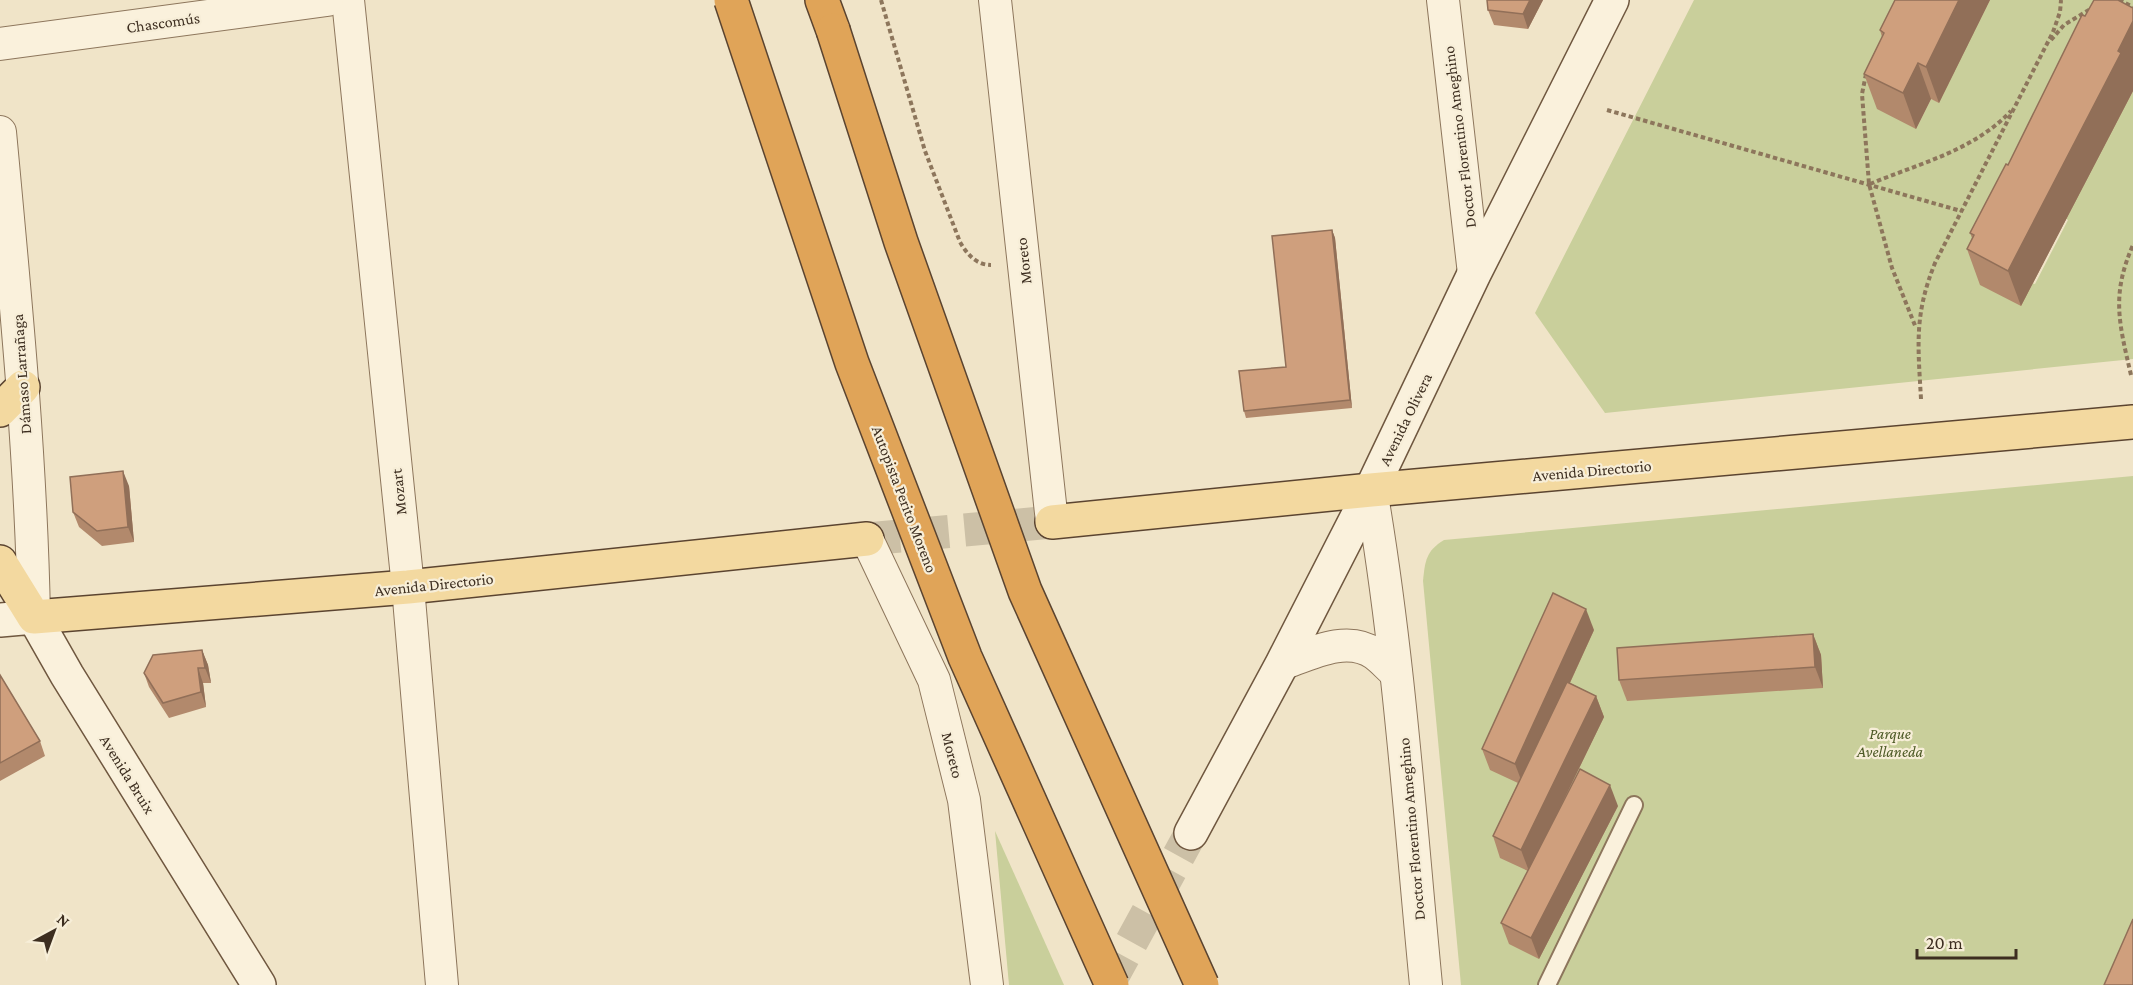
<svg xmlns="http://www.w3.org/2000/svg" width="2133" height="985" font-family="'Crimson Pro',serif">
  <rect width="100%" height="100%" fill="#f0e4c8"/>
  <g fill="#c9cf9b">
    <path d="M1694,0H1926L1916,129L1931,99L1939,102L1990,0H2133V37L2032,283L2035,284L2068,220L2065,218L2133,91V359L1605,413L1535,313Z"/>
    <path d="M2133,476V985H1461L1423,581C1425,561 1426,551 1444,540Z"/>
    <path d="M995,831L1064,985H1009Z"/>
  </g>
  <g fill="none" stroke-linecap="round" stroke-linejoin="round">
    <path stroke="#ccc0a6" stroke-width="33" stroke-dasharray="33 16" stroke-linecap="butt" d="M1108,985L1191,833"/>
    <path stroke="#ccc0a6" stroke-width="33" stroke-dasharray="33 16" stroke-linecap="butt" d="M867,539L1052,522"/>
    <g stroke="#8d765c" stroke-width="20">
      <path id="lane" d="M1547,985L1634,805"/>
    </g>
    <g stroke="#8d765c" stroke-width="34">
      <g id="street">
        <path d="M348,0L408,587L442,985"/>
        <path d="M995,0L1052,522"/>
        <path d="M1443,0L1474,274"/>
        <path d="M0,44L327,0"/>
        <path d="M0,132C15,293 31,455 34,617"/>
        <path d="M1371,490C1399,653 1410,820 1426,985"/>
        <path d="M867,539L934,680L964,800L987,985"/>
        <path d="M1282,664C1310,654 1347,634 1375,654C1382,659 1389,667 1396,673"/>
      </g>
    </g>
    <g stroke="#6f573f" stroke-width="36">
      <g id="secondary">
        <path d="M0,620L34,617L67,675L259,985"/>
        <path d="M1191,833L1282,664L1371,490L1474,274L1612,0"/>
      </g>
    </g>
    <g stroke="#5b4430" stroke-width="36">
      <g id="primary">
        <path d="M0,410L23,387"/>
        <path d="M1052,522L1371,490L2133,422"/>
        <path d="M0,562L34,617L408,587L867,539"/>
      </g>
    </g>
    <g stroke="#5b4430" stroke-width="36">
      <path id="highway" d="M822,0L833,30"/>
    </g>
    <g stroke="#8d765c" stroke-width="4" stroke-dasharray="4.5 3" stroke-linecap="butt">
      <path d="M881,0L925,151L960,242C967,254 976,265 991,265"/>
      <path d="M2119,0L2133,7"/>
      <path d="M2051,40L2064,25L2092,8"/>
      <path d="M1866,74L1862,94L1869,184L1892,268L1916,328"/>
      <path d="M1607,110L1961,211"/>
      <path d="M1870,184C1920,163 1973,151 2011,111"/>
      <path d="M2131,375C2119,323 2111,295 2133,245"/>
      <path d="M1921,399C1918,345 1914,315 1935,263L2053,32L2060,12L2061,0"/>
    </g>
    <use href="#lane" stroke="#faf1dc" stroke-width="16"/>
    <use href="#street" stroke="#faf1dc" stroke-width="32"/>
    <use href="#secondary" stroke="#faf1dc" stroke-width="33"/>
    <use href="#primary" stroke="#f3d9a0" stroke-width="33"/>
    <use href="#highway" stroke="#e0a458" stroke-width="33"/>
    <g stroke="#5b4430" stroke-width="36" stroke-linecap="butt">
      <g id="highway-bridge">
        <path d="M731,0L852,363L965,657L1112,985"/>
        <path d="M833,30L901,242L1025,591L1202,985"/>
      </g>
    </g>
    <use href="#highway-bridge" stroke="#e0a458" stroke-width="33"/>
  </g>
  <g fill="#b2896c">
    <path d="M1543,0L1528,29L1494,25L1488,10Z"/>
    <path d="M1895,0H1990L1939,103L1931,99L1916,129L1877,109L1864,74L1882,37L1880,30Z"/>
    <path d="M2133,8V91L2021,306L1980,285L1967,249L1972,238L1970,233L2008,165L2085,16Z"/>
    <path d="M1332,230L1335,238L1352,408L1246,418L1244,411L1286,367Z"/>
    <path d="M129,486L134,542L102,546L79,527L73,512Z"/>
    <path d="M1594,630L1570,683L1596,696L1604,717L1551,826L1618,806L1539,959L1509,944L1501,923L1528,871L1500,858L1493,836L1518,783L1490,770L1482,749Z"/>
    <path d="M1813,634L1821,655L1823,688L1627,701L1619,680Z"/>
    <path d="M202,650L208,665L211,683H203L206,707L169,718L149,687L144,673Z"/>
    <path d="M0,675L40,741L45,756L0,781Z"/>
  </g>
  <g fill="#916f58">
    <path d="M1530,0H1543L1528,29L1523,14Z"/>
    <path d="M1959,0H1990L1939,103L1926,67Z"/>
    <path d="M2133,21V91L2021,306L2008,271Z"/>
    <path d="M1918,63L1931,99L1916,129L1903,93Z"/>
    <path d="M1332,230L1335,238L1352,408L1350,400Z"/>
    <path d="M123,471L129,486L134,542L128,527Z"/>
    <path d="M1586,609L1594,630L1523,785L1515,764Z"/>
    <path d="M1813,634L1821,655L1823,688L1815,667Z"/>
    <path d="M202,650L208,665L211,683L205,668Z"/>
    <path d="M198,668L203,683L206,707L201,692Z"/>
    <path d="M1596,696L1604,717L1529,871L1521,850Z"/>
    <path d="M1610,785L1618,806L1539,959L1531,938Z"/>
  </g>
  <g fill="#cf9f7d" stroke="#916f58" stroke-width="1.5">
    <path d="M1487,0H1530L1523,14L1488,10Z"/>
    <path d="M1895,0H1959L1926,67L1918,63L1903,93L1864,74L1884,33L1880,30Z"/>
    <path d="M2094,0H2118L2133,8V21L2118,51L2121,53L2008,271L1967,249L1974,235L1970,233L2006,164L2008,165L2082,15L2085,16Z"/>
    <path d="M1332,230L1350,400L1244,411L1239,371L1286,367L1272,236Z"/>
    <path d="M123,471L128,527L97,531L73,512L70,477Z"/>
    <path d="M1553,593L1586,609L1515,764L1482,749Z"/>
    <path d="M1813,634L1815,667L1619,680L1617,648Z"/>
    <path d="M202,650L205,668H198L201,692L163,703L144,673L153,655Z"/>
    <path d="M0,675L40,741L0,763Z"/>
    <path d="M1567,682L1596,696L1521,850L1493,836Z"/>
    <path d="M1580,769L1610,785L1531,938L1501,923Z"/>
    <path d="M2133,919V985H2104Z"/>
  </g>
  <g text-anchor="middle" stroke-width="4.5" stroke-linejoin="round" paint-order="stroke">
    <g font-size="16" fill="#3d2e20" stroke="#f7eed8">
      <text transform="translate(163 22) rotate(-8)" y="6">Chascomús</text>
      <text transform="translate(1459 137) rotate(-97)" y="6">Doctor Florentino Ameghino</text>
      <text transform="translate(1023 261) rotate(-96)" y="6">Moreto</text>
      <text transform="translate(21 374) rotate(-94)" y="6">Dámaso Larrañaga</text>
      <text transform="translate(1405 419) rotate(-64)" y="6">Avenida Olivera</text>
      <text transform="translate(1592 470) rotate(-5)" y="6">Avenida Directorio</text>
      <text transform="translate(398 492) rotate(-96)" y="6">Mozart</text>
      <text transform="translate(905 499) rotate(69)" y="6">Autopista Perito Moreno</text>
      <text transform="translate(434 584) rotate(-6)" y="6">Avenida Directorio</text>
      <text transform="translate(953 755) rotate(76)" y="6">Moreto</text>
      <text transform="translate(128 774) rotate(58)" y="6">Avenida Bruix</text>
      <text transform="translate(1411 829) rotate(-95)" y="6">Doctor Florentino Ameghino</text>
    </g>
    <g font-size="16" font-style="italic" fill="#4d5a26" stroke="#f7eed8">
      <text x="1890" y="739">Parque<tspan x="1890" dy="18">Avellaneda</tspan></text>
    </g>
  </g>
  <g transform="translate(54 931) rotate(41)" stroke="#f7eed8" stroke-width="4.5" paint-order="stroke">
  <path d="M0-4.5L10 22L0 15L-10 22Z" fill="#3d2e20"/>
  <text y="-9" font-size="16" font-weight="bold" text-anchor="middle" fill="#3d2e20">N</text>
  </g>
  <path d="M1917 949v9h99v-9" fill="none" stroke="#3d2e20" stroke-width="3"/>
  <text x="1926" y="949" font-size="18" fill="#3d2e20" stroke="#f7eed8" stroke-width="4.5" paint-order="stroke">20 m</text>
</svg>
